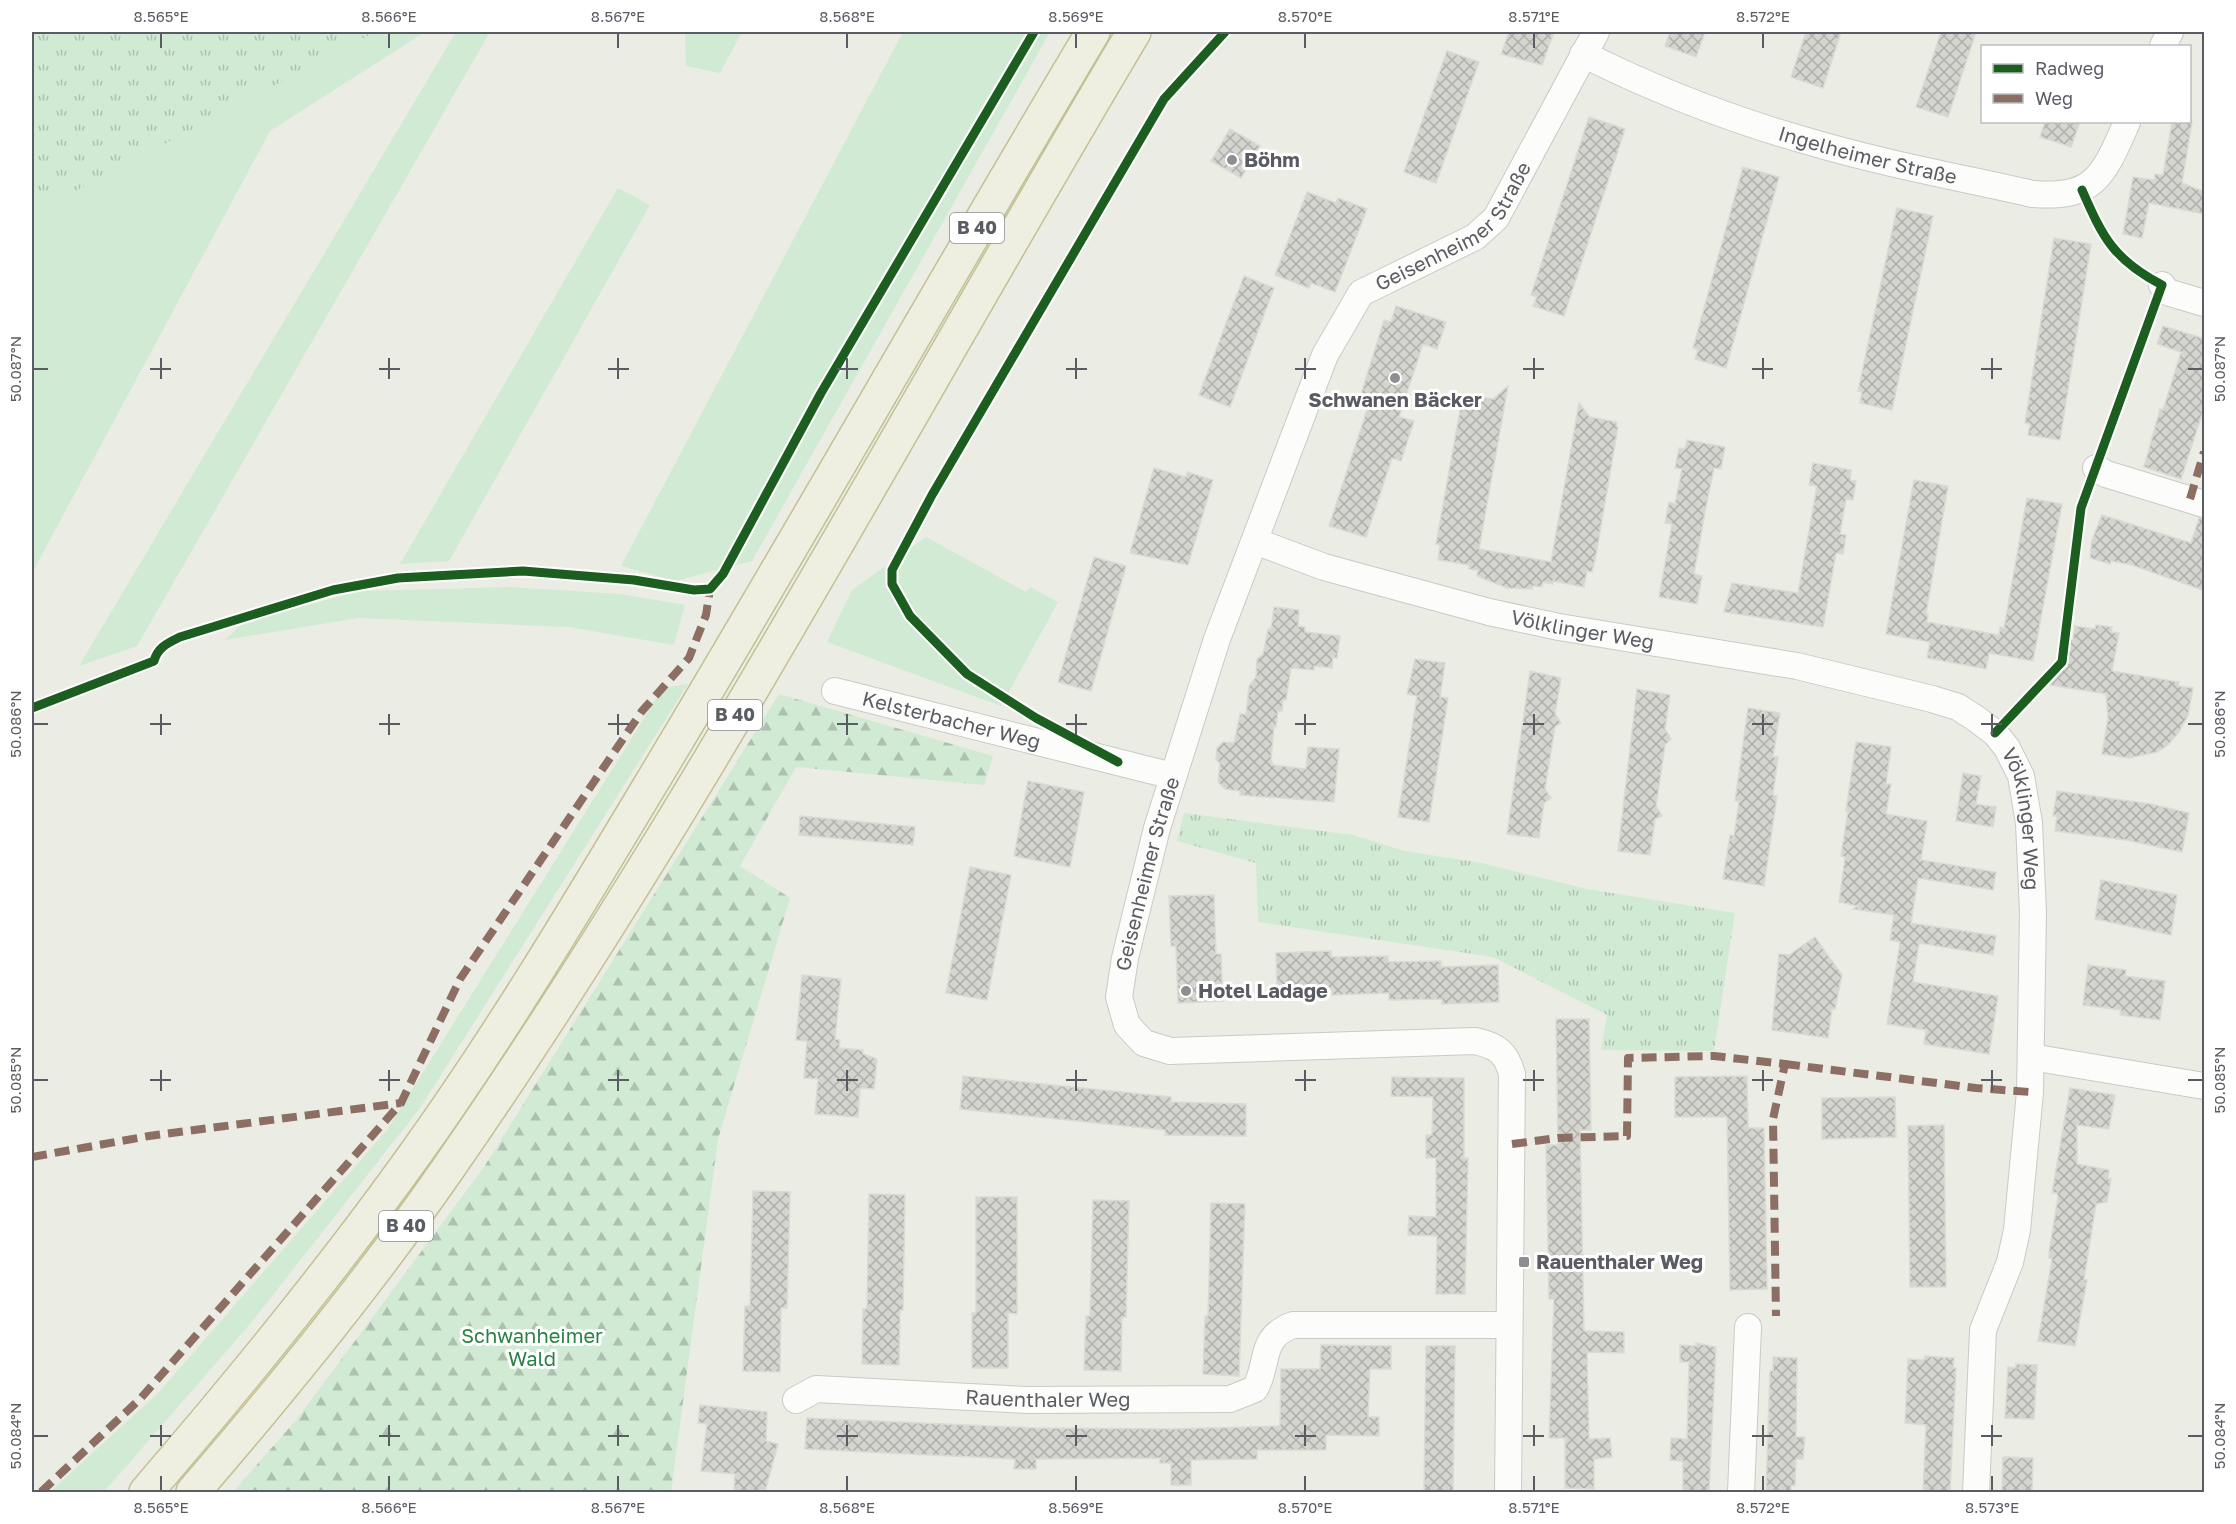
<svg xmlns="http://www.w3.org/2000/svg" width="2236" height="1524" font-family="'Golos Text',sans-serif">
  <defs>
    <pattern id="forest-firs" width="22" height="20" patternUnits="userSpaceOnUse" patternTransform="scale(1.5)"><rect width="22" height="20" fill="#d1ead4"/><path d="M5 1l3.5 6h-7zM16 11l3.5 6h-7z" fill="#adc1b0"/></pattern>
    <pattern id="park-tufts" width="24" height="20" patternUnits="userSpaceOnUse" patternTransform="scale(1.5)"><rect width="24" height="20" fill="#d1ead4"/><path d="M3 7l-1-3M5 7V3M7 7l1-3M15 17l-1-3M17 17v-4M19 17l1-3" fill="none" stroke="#adc1b0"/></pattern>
    <pattern id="building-cross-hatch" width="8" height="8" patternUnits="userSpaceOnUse" patternTransform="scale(1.5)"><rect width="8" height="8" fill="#d4d5cf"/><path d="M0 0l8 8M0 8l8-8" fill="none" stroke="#afb0ac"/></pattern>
  </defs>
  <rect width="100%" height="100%" fill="#ebece4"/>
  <g fill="#d1ead4">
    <path d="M50,32H425L270,131L32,573V57Z"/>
    <path d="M456,32H490L137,646L79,666Z"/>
    <path d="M685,32H742L720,73L686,66Z"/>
    <path d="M903,32H1050L752,561L675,581L621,566Z"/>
    <path d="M618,188L650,205L449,561L400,564Z"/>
    <path d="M926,537L1026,592L1030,587L1058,602L1001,706L827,642L852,590Z"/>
    <path d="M511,587L621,594L685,605L674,645L569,627L358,618L225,640L244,622L360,591Z"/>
    <path d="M688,684L420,1108L250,1324L104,1492H50L159,1392L387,1130L663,688Z"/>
  </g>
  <path fill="url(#forest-firs)" d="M779,694L993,756L984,785L796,767L740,866L790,898L718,1139L671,1492H233L297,1419L484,1167Z"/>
  <g fill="url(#park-tufts)">
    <path d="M32,32H375L32,214Z"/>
    <path d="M1184,813L1353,835L1404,851L1482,863L1587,889L1735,913L1714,1051L1601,1050L1607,1015L1493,957L1258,922L1256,863L1177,841Z"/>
  </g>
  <g fill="url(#building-cross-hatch)" stroke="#dadbd4" stroke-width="1.5">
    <path d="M1509,32H1554L1542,65L1501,54Z"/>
    <path d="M1670,32H1705L1696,57L1665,46Z"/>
    <path d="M1806,32H1841L1823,88L1791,77Z"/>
    <path d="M1941,32H1976L1948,117L1916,107Z"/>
    <path d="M1447,51L1479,62L1436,183L1404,172Z"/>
    <path d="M1589,117L1625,129L1564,316L1533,306L1537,297L1531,295Z"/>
    <path d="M2045,122H2080L2071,147L2040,137Z"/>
    <path d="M2172,122H2192L2182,183L2205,192V214L2149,203L2142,238L2123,234L2133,177L2154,180L2155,174L2163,175Z"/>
    <path d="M1230,129L1260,146L1241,178L1211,161Z"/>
    <path d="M1743,167L1779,177L1726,368L1695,359L1698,350L1693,348Z"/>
    <path d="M1307,192L1336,203L1338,198L1367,209L1335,292L1311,283L1309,288L1275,275Z"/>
    <path d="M1897,208L1933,216L1892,410L1860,403L1862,392L1858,391Z"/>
    <path d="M2054,238L2091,244L2060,440L2028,435L2030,424L2025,423Z"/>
    <path d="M1244,276L1274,288L1230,407L1199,395Z"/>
    <path d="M1396,306L1446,322L1437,349L1423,344L1399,417L1414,421L1401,461L1392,458L1366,537L1329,526L1368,407L1358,404L1384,320L1391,322Z"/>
    <path d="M2163,326L2205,339V405L2181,479L2144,467L2160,409L2163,410L2181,352L2157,344Z"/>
    <path d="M1508,386L1479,549L1551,562L1579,403L1590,417L1617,422L1616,426L1618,427L1596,555L1592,572L1587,571L1584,587L1553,581V584L1543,582L1542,587L1533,586L1532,589L1507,588L1477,576L1478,570L1469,569V565L1438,560L1440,545L1436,544L1462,399H1465V395L1493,399Z"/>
    <path d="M1687,440L1725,447L1721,469L1714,468L1705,512L1694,574L1702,576L1697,604L1659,597L1672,524L1665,523L1669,502L1675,504L1682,469L1675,468L1679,448L1685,449Z"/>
    <path d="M1813,463L1851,470L1850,480L1856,481L1853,500L1846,499L1840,534L1846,535L1843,554L1836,553L1823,627L1724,612L1732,583L1798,593L1817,486L1809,485Z"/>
    <path d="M1154,468L1186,477L1187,472L1213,480L1188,565L1130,553Z"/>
    <path d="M1914,480L1948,486L1926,614H1928L1927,622L1999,635L2000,627L2004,628L2027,498L2062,504L2033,661L1989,653L1986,669L1927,658L1930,642L1886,634Z"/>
    <path d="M2102,515L2191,543L2199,518L2205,519V591L2132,565L2111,561L2110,564L2090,558L2092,540Z"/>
    <path d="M1094,557L1126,566L1091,691L1058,682Z"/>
    <path d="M1274,607L1299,610L1298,626L1305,627V632L1340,636L1337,658L1333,657L1332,668L1314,666V670L1291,668L1286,700H1283L1282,711H1278L1276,727H1274L1271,760L1273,765L1306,769L1308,747L1339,749L1334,802L1240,795V791L1225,789L1218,782L1220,764L1216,759L1217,748L1223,742L1234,743L1240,714H1246L1249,686L1256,677L1257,659L1263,654L1268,629H1271Z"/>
    <path d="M2096,625L2112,627L2111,632L2119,633L2112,671L2179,682L2178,686L2193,688L2188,715L2179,732L2169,744L2157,752L2129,758L2102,754L2108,718L2106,694L2050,685L2066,666L2069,639L2073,640L2075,626L2095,629Z"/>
    <path d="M1415,659L1445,663L1440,697L1448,698L1429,822L1398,817L1417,696L1407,694Z"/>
    <path d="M1530,671L1561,678L1555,714L1561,723L1555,727L1545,789L1551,798L1544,803L1539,838L1507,834Z"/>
    <path d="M1637,689L1670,695L1665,729L1671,739L1665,745L1656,806L1662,816L1655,819L1650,855L1618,851Z"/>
    <path d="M1748,708L1780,713L1773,757H1778L1773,795L1777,796L1764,886L1723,879L1730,835L1734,836L1739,801H1735Z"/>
    <path d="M1856,742L1891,747L1886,784H1891L1886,814L1927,821L1921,860L1996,872L1993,890L1918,878L1911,923L1996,936L1993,955L1919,943L1913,982L1998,996L1989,1054L1924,1044L1926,1030L1887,1024L1900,942L1890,940L1894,915L1853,909L1857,906L1839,902L1845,857L1841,856L1848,811H1846Z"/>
    <path d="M1963,773L1981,776L1976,804L1996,807L1993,827L1956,821Z"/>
    <path d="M1028,781L1084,792L1070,867L1014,856Z"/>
    <path d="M2057,791L2151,804L2189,813L2182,852L2126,840L2055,831L2057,816H2053Z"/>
    <path d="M800,816L915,827L913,845L799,835Z"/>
    <path d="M970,867L1011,875L987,1000L946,993Z"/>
    <path d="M2101,880L2177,895L2171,935L2095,919Z"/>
    <path d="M1214,895L1216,954H1221L1223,1001L1178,1003L1176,946H1171L1169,896Z"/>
    <path d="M1815,937L1842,975L1835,1009H1832L1828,1038L1772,1030L1779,954L1789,955Z"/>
    <path d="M1331,951V957L1388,956V962L1441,961V967L1498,965L1499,1002L1442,1004V999L1389,1000V993L1332,995V989L1277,991L1276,953Z"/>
    <path d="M2088,965L2126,970L2125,976L2165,981L2160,1020L2120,1015L2121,1010L2083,1005Z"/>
    <path d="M802,975L841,979L835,1039L840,1040L839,1048L863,1050V1054L877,1059L874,1089L860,1088L858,1117L815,1114L818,1079L804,1078L807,1041L796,1040Z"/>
    <path d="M1556,1019H1589L1591,1130H1580L1584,1331L1624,1332V1353L1587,1352L1589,1439L1610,1438L1612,1457L1594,1459V1489L1565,1488V1438H1549L1554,1299H1549L1546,1145H1558Z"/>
    <path d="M963,1076L1171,1097V1102L1246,1104V1136L1165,1135V1130L960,1109Z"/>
    <path d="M1747,1076L1748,1128H1764L1767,1289L1730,1290L1727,1117H1675V1077Z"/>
    <path d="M1392,1077L1464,1078V1158H1468L1465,1294H1436L1437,1236L1408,1235L1409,1216L1436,1217V1158H1426V1135H1432L1433,1097L1391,1096Z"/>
    <path d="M2070,1088L2115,1095L2109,1129L2077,1125V1164L2109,1170L2108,1179H2111L2107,1202L2096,1204L2084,1280H2087L2075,1346L2038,1341L2052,1259L2049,1258V1252L2058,1197L2057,1193H2052Z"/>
    <path d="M1895,1097L1896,1137L1822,1139V1098Z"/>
    <path d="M1944,1125L1946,1287H1910L1908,1126Z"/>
    <path d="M753,1191L790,1192L787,1308H781L780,1372L743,1371L745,1306H750Z"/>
    <path d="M869,1194L905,1195L903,1310H900L899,1365L862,1364L863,1309H867Z"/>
    <path d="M976,1197H1017V1314L1008,1313V1368H972V1313H976Z"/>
    <path d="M1093,1200L1129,1201L1126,1317H1122L1121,1371L1084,1370L1086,1316H1090Z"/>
    <path d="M1211,1203L1245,1204L1239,1376L1203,1374L1205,1316H1208Z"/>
    <path d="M1696,1343L1716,1347L1709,1492H1683V1461L1670,1460L1671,1438L1687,1439L1689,1362H1680V1345L1696,1346Z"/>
    <path d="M1321,1345L1391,1346V1369H1370L1368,1417H1379V1436L1326,1435V1450H1257V1459L1191,1460V1485H1171V1463H1160V1458L1036,1459V1469H1014L1015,1459L805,1449L807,1418L1037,1428L1173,1429L1280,1426L1281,1369H1320Z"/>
    <path d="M1426,1346H1455L1453,1492H1424Z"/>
    <path d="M1925,1356L1954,1358L1953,1368H1956L1950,1492H1923L1926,1425L1905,1423L1908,1359L1924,1360Z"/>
    <path d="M1773,1357L1797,1358L1796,1437H1805L1803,1459H1796L1795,1486L1791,1485V1492H1766L1770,1371H1773Z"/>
    <path d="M2016,1364L2037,1365L2034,1419L2005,1418L2008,1367L2016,1368Z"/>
    <path d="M700,1405L767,1412L766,1441L778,1444L765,1492L734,1491L735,1474L701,1471L707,1424L698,1423Z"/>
    <path d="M2003,1457L2033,1458L2032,1492H2002Z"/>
  </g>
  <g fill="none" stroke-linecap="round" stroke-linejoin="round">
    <g stroke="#c9cac9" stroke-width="28">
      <g id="street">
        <path d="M2163,46L2170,32"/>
        <path id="s1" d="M1583,54C1655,90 1729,119 1807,141C1881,163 1958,177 2033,194C2096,199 2104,174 2127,122"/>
        <path d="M2162,285L2167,292L2204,303"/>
        <path d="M2096,468L2106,474L2204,504"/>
        <path id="s2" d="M1255,541L1324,567L1489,612L1559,627L1797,666L1932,699L1958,707L1975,718L1995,733L2007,748L2021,776L2029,823L2033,912L2030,1092L2017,1230L2010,1262L1983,1330L1976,1492"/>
        <path id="s3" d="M835,691L1173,776"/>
        <path d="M2031,1057L2204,1086"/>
        <path id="s4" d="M796,1400L816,1389L1027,1400L1230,1399L1255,1389C1270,1362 1258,1338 1293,1325H1509"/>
        <path id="s5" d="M1508,1492L1512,1074C1506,1052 1497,1046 1475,1041L1170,1051L1144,1043L1127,1025L1119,997L1125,958L1157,828L1217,639L1325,355L1361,293L1475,237L1496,218L1596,32"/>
        <path d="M1741,1492L1748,1327"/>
      </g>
    </g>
    <g stroke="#c3c192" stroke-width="36">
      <g id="highway">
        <path d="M146,1492C239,1384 330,1273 413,1157C505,1029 586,892 667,757C811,517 949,272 1093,32"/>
        <path d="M193,1492C282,1389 369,1283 447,1170C700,806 907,412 1134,32"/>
      </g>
    </g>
    <use href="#street" stroke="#fcfcfb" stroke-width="26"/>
    <use href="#highway" stroke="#eeefe0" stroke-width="33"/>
    <g stroke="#8d6e63" stroke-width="8" stroke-dasharray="15 8" stroke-linecap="butt">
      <path d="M2190,499L2204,452"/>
      <path d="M1785,1064L1976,1088L2030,1092"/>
      <path d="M1512,1144L1558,1138L1627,1136L1628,1058L1714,1056L1785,1064L1773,1119L1776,1316"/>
      <path d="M32,1157L149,1136L401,1103"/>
      <path d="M41,1492L140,1399L401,1103L460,979L642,711L689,658L706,615L710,589"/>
    </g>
    <g stroke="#fff" stroke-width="13">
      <g id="cycleway">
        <path d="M32,708L154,661C158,647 168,643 180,637L333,590L398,578L523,571L634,580L694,590L710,589L723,574L821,393L1034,32"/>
        <path d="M1995,733L2062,662L2081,508L2162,285C2114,260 2103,238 2082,190"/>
        <path d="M1118,762L1036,718L967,674L910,616L892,584V570L932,495L1164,99L1225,32"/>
      </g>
    </g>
    <use href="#cycleway" stroke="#1b5e20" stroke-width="9"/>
  </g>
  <path fill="none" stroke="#5a5c64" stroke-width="2" d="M161,33V48M389,33V48M618,33V48M847,33V48M1076,33V48M1305,33V48M1534,33V48M1763,33V48M161,358V379M389,358V379M618,358V379M847,358V379M1076,358V379M1305,358V379M1534,358V379M1763,358V379M1992,358V379M33,369H48M150,369H171M379,369H400M608,369H629M837,369H858M1066,369H1087M1295,369H1316M1523,369H1544M1752,369H1773M1981,369H2002M2188,369H2203M161,714V735M389,714V735M618,714V735M847,714V735M1076,714V735M1305,714V735M1534,714V735M1763,714V735M1992,714V735M33,724H48M150,724H171M379,724H400M608,724H629M837,724H858M1066,724H1087M1295,724H1316M1523,724H1544M1752,724H1773M1981,724H2002M2188,724H2203M161,1070V1091M389,1070V1091M618,1070V1091M847,1070V1091M1076,1070V1091M1305,1070V1091M1534,1070V1091M1763,1070V1091M1992,1070V1091M33,1080H48M150,1080H171M379,1080H400M608,1080H629M837,1080H858M1066,1080H1087M1295,1080H1316M1523,1080H1544M1752,1080H1773M1981,1080H2002M2188,1080H2203M161,1425V1446M389,1425V1446M618,1425V1446M847,1425V1446M1076,1425V1446M1305,1425V1446M1534,1425V1446M1763,1425V1446M1992,1425V1446M33,1436H48M150,1436H171M379,1436H400M608,1436H629M837,1436H858M1066,1436H1087M1295,1436H1316M1523,1436H1544M1752,1436H1773M1981,1436H2002M2188,1436H2203M161,1476V1491M389,1476V1491M618,1476V1491M847,1476V1491M1076,1476V1491M1305,1476V1491M1534,1476V1491M1763,1476V1491M1992,1476V1491"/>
  <g fill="#8d8e91" stroke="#fff" stroke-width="2">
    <circle cx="1232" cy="160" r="6"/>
    <circle cx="1395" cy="378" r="6"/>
    <circle cx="1186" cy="991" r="6"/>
    <rect x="1518" y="1256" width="12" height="12" rx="3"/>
  </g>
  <g text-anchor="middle" stroke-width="6" stroke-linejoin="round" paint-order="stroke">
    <g fill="#fff" stroke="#8c8d92" stroke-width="1.5">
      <rect x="950" y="213" width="54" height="30" rx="4.5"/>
      <rect x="708" y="700" width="54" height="30" rx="4.5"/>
      <rect x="379" y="1211" width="54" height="30" rx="4.5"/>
    </g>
    <g font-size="18" font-weight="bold" fill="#5a5c64">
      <text x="977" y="234">B 40</text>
      <text x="735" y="721">B 40</text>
      <text x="406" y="1232">B 40</text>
    </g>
    <g font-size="20" fill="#5a5c64" stroke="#fff">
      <text dy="7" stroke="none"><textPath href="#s1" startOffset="303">Ingelheimer Straße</textPath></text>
      <text dy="7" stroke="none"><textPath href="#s5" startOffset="1722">Geisenheimer Straße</textPath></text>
      <text dy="7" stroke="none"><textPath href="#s2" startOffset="340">Völklinger Weg</textPath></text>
      <text dy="7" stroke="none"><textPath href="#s3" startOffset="120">Kelsterbacher Weg</textPath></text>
      <text dy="7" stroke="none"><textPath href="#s2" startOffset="862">Völklinger Weg</textPath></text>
      <text dy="7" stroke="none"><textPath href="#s5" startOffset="984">Geisenheimer Straße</textPath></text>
      <text dy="7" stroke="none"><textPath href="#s4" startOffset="255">Rauenthaler Weg</textPath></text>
    </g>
    <g font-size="20" font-weight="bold" fill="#5a5c64" stroke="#fff" text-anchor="start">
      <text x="1244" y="167">Böhm</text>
      <text x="1395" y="407" text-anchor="middle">Schwanen Bäcker</text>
      <text x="1198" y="998">Hotel Ladage</text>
      <text x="1536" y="1269">Rauenthaler Weg</text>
    </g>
    <g font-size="20" fill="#2b8247" stroke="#fff">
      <text x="532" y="1343">Schwanheimer<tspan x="532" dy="23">Wald</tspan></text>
    </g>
  </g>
  <rect width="2236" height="1524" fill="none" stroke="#ffffff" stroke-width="66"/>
  <rect x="1981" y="45" width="210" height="78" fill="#ffffff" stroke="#bdbec1" stroke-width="1.5"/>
  <rect x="1993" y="64" width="30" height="9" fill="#1b5e20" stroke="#bdbec1" stroke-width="1.5"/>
  <text x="2035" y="75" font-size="18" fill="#5a5c64">Radweg</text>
  <rect x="1993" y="94" width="30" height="9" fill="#8d6e63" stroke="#bdbec1" stroke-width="1.5"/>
  <text x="2035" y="105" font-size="18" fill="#5a5c64">Weg</text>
  <rect x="33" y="33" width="2170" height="1458" fill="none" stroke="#5a5c64" stroke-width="2"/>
  <g font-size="15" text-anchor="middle" fill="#5a5c64">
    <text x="161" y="22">8.565°E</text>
    <text x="389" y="22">8.566°E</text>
    <text x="618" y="22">8.567°E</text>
    <text x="847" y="22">8.568°E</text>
    <text x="1076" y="22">8.569°E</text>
    <text x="1305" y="22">8.570°E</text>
    <text x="1534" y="22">8.571°E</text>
    <text x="1763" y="22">8.572°E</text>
    <text transform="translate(16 369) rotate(-90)" y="5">50.087°N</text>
    <text transform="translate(2220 369) rotate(-90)" y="5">50.087°N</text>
    <text transform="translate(16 724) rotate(-90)" y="5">50.086°N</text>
    <text transform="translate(2220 724) rotate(-90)" y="5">50.086°N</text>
    <text transform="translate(16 1080) rotate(-90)" y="5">50.085°N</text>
    <text transform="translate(2220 1080) rotate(-90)" y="5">50.085°N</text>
    <text transform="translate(16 1436) rotate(-90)" y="5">50.084°N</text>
    <text transform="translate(2220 1436) rotate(-90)" y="5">50.084°N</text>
    <text x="161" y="1513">8.565°E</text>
    <text x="389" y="1513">8.566°E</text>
    <text x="618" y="1513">8.567°E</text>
    <text x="847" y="1513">8.568°E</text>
    <text x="1076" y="1513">8.569°E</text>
    <text x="1305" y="1513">8.570°E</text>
    <text x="1534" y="1513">8.571°E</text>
    <text x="1763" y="1513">8.572°E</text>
    <text x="1992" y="1513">8.573°E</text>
  </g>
</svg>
